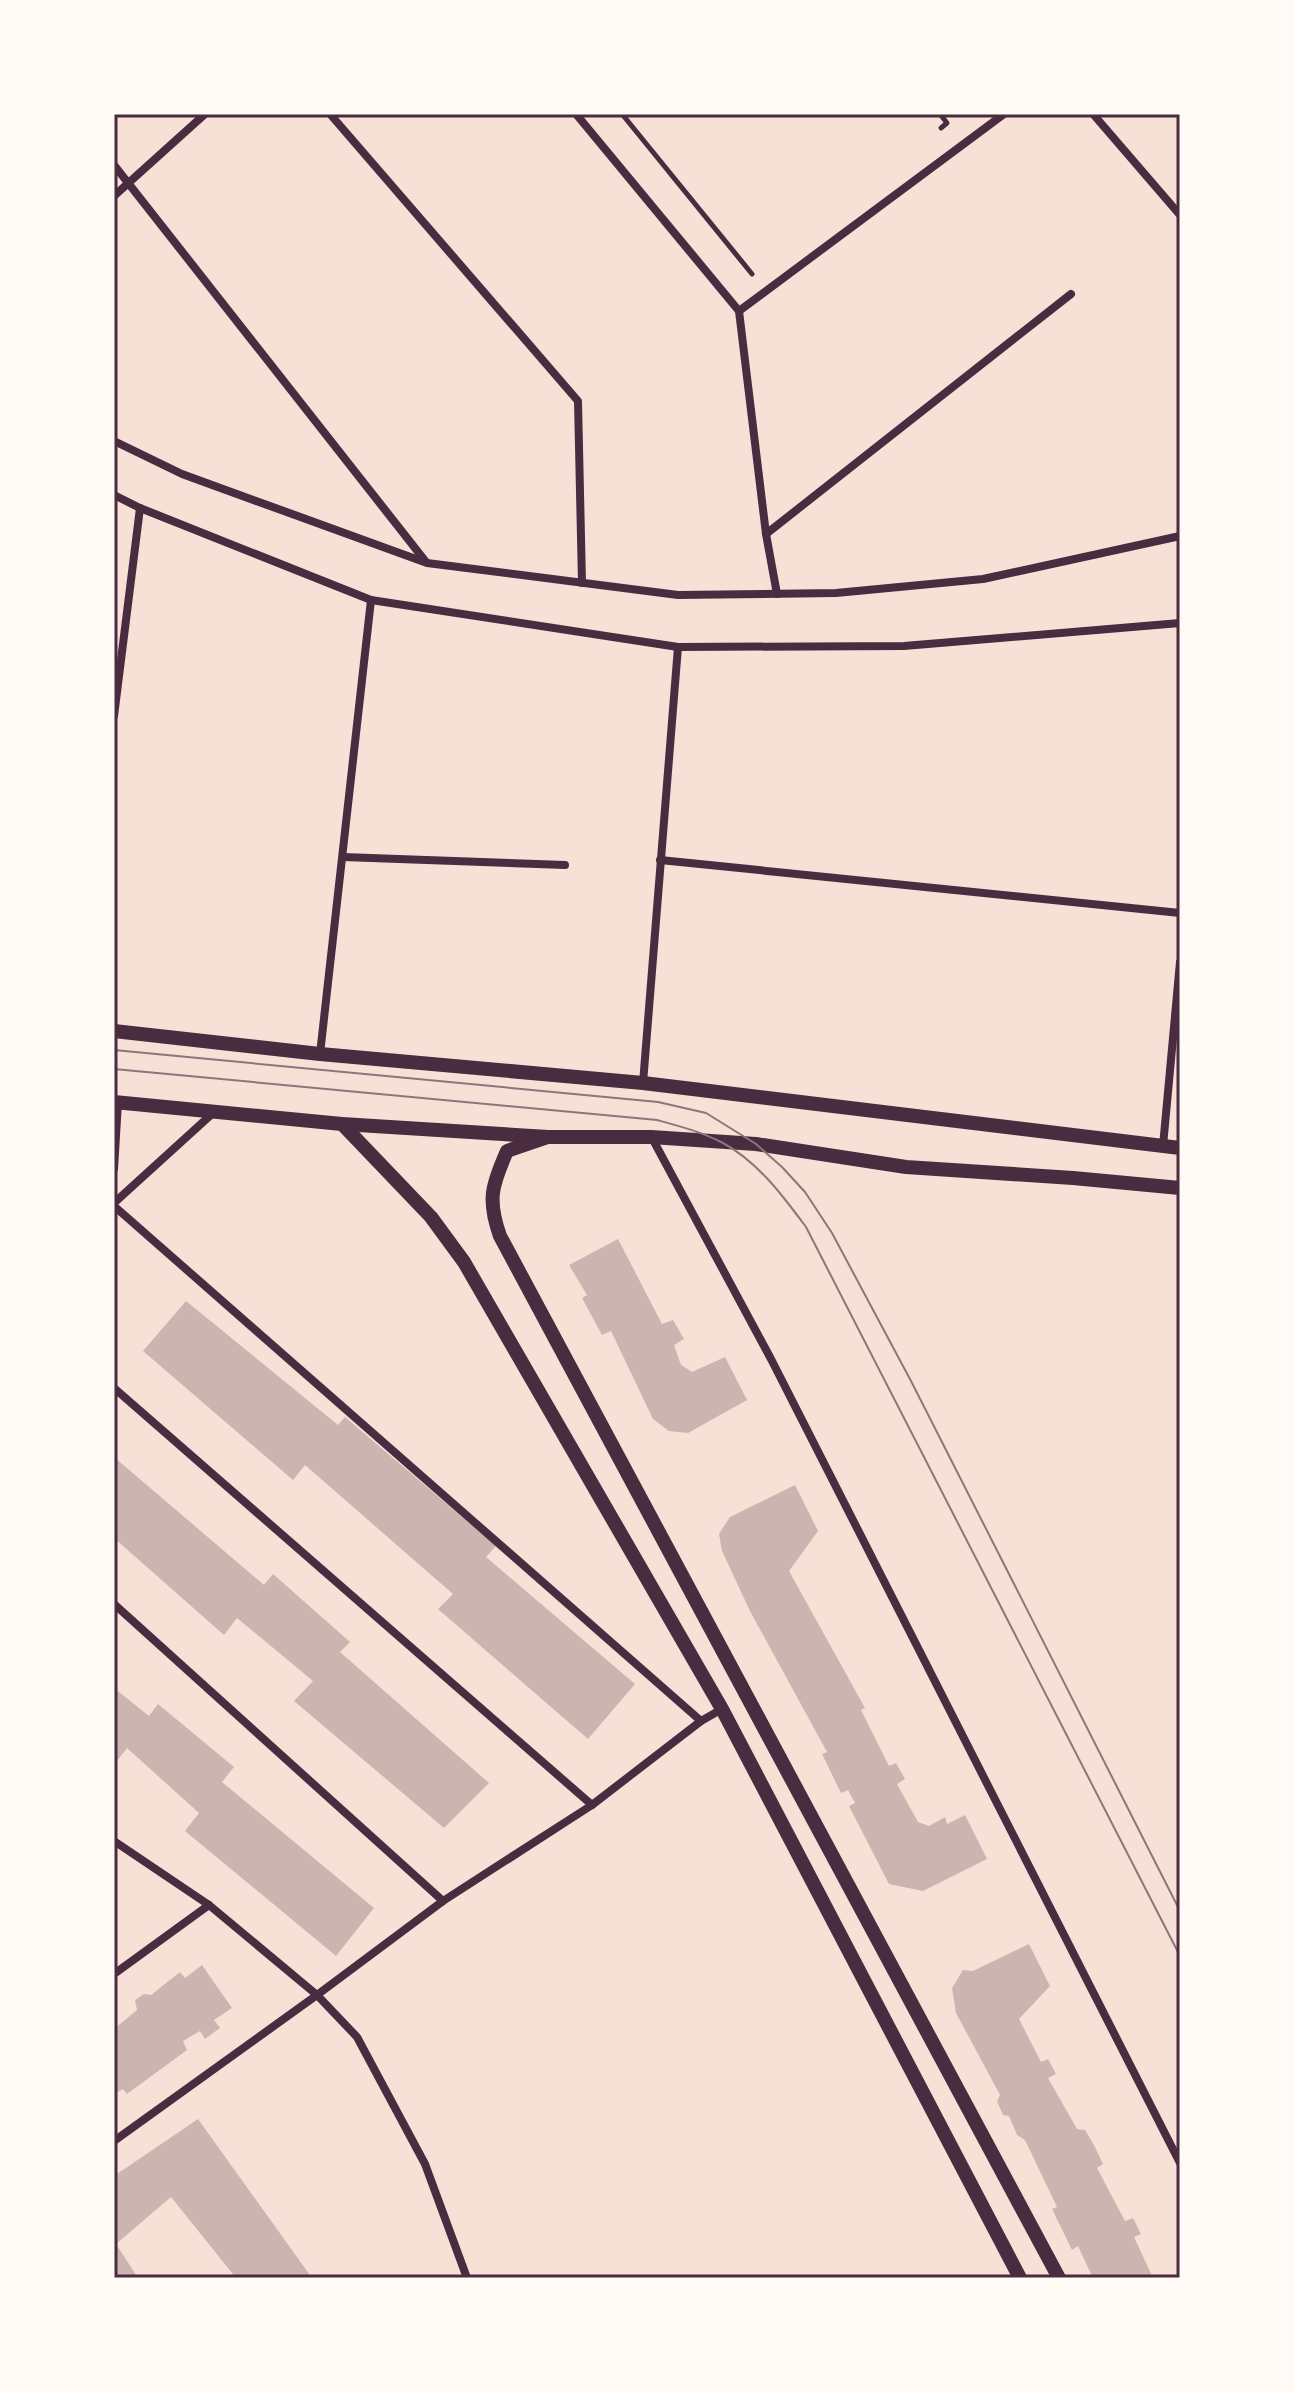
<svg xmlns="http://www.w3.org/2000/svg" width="1294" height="2392" font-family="Literata,serif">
  <rect width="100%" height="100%" fill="#f7e1d7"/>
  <g fill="#ccb4b1">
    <path d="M618,1239L662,1324L673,1320L684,1339L674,1345L681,1365L692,1372L725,1357L747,1400L688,1433L669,1431L653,1419L611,1331L602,1335L582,1298L587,1295L569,1265Z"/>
    <path d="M186,1301L338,1425L345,1417L496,1546L486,1557L635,1684L588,1739L438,1609L453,1594L305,1465L293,1480L143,1351Z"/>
    <path d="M114,1457L264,1585L273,1574L350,1642L340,1652L489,1783L444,1828L294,1701L313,1681L237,1618L224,1635L114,1538Z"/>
    <path d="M795,1485L818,1531L789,1571L865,1708L861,1710L889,1766L896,1763L905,1779L897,1784L918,1822L929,1826L945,1817L947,1824L965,1815L987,1859L923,1891L889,1884L849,1806L855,1803L848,1790L841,1793L822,1754L827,1752L751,1613L722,1551L719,1534L730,1517Z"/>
    <path d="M114,1688L149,1716L158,1704L234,1767L222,1782L374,1908L336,1956L185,1831L199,1813L127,1748L114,1765Z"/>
    <path d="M1029,1944L1050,1986L1019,2019L1041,2062L1048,2059L1056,2074L1048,2078L1077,2129L1085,2130L1094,2145L1103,2164L1097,2168L1125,2221L1133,2218L1141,2234L1134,2237L1153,2278H1093L1078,2246L1072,2250L1052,2209L1057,2207L1025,2140L1017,2135L1009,2116L1003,2115L997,2101L1000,2095L956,2013L952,1988L963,1970L973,1971Z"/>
    <path d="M202,1965L232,2008L214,2020L220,2028L205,2039L200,2031L183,2041L187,2050L127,2094L123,2089L114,2094V2029L137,2010L135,2000L144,1994L151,1995L180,1972L185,1978Z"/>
    <path d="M198,2119L312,2278H236L171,2197L116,2244L138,2278H114V2176Z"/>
  </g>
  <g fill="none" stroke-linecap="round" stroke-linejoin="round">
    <g stroke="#4a2c40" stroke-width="5">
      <path d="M622,114L752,274"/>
      <path d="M940,114L947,123L941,128"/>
    </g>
    <g stroke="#4a2c40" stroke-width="8">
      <path d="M330,114L578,401L582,583"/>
      <path d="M576,114L739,311L766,534L777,594"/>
      <path d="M1093,114L1180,215"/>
      <path d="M114,165L426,562"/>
      <path d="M114,196L205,114"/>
      <path d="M739,311L1004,114"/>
      <path d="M114,441L182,474L427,563L678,595L836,593L983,579L1180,536"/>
      <path d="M114,495L140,508L371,600L678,647L904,646L1180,623"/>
      <path d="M766,534L1071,294"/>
      <path d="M114,716L140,508"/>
      <path d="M343,857L565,865"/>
      <path d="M660,860L1180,913"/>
      <path d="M320,1054L371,600"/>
      <path d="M643,1083L678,647"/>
      <path d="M652,1138L771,1359L1180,2163"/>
      <path d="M1163,1146L1180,962"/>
      <path d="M114,1169L118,1102"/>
      <path d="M114,1203L213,1113"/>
      <path d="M114,1206L701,1721"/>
      <path d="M114,1388L592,1805"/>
      <path d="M114,1604L443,1901"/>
      <path d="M114,1841L209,1905L317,1995L357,2037L425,2164L467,2278"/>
      <path d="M114,1974L209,1905"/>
      <path d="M114,2141L317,1995L443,1901L592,1805L701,1721L722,1709"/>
    </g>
    <g stroke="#4a2c40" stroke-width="14">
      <path d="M114,1031L320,1054L643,1083L1180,1148"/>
      <path d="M114,1102L342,1124L548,1137H651L756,1144L906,1167L1073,1178L1180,1188"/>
      <path d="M342,1124L431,1217L464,1262L722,1709L1020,2278"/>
      <path d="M548,1137L507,1151C492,1185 487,1200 500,1236L1059,2278"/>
    </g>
    <g stroke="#8f747c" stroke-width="2">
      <path d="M114,1050L658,1102L706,1113L756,1144L782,1167L805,1192L832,1233L911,1381L1180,1911"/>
      <path d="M114,1069L657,1120C679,1126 702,1132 723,1143C758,1162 783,1196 806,1227L1180,1956"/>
    </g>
  </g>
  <rect width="1294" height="2392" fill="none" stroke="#fffaf5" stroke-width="232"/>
  <rect x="116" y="116" width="1062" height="2160" fill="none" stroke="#4a2c40" stroke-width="3"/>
</svg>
